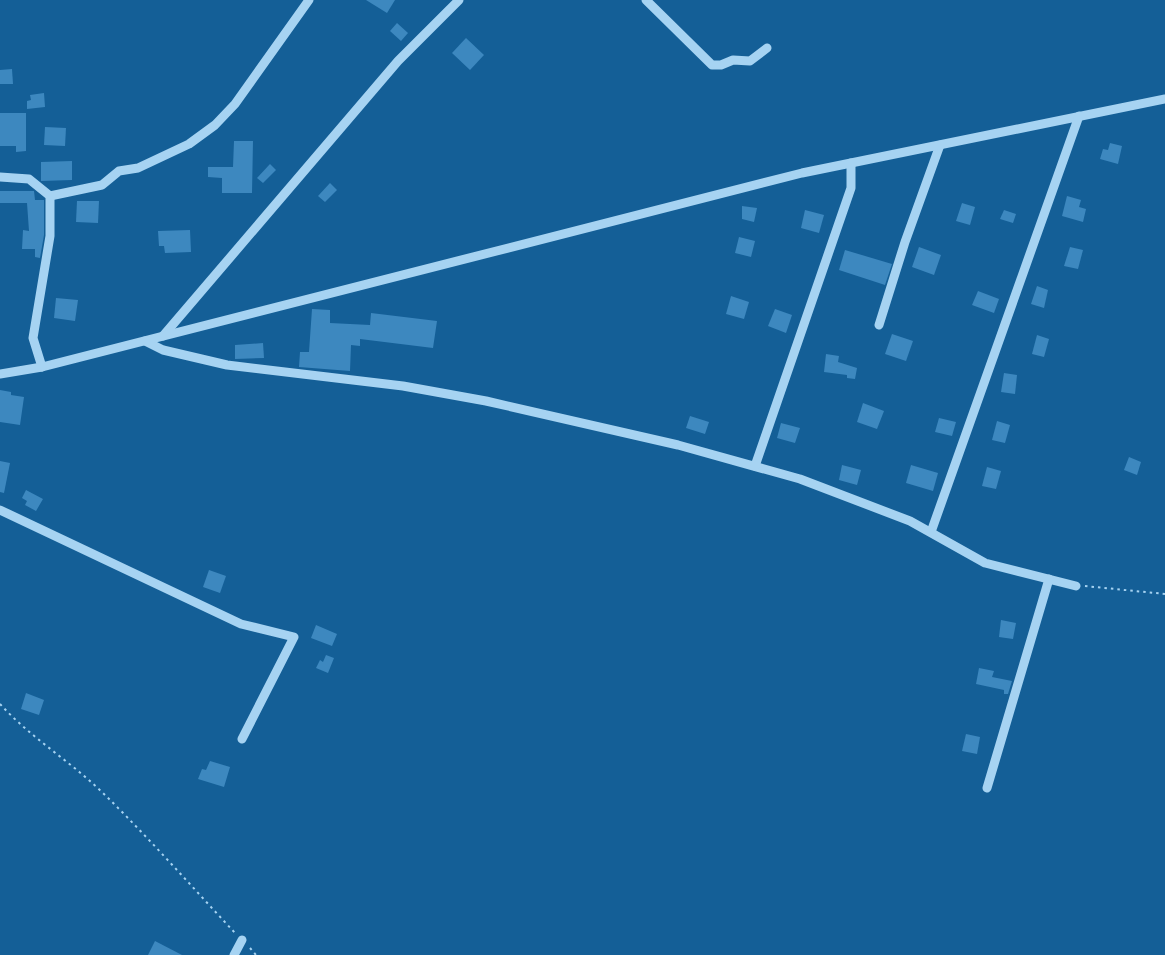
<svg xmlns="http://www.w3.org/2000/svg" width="1165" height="955" font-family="'Open Sans',sans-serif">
  <rect width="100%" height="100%" fill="#145f97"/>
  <g fill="#3d88bf">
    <path d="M366,0H395L387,13Z"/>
    <path d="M397,23L408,33L401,41L390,31Z"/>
    <path d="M466,38L484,55L470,70L452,53Z"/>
    <path d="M12,69L13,84H0V70Z"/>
    <path d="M44,93L45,107L27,109V101L31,100L30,95Z"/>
    <path d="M0,113H26V151L16,152V146H0Z"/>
    <path d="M45,127L66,128L65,146L44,145Z"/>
    <path d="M234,141H253L252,193H222V178L208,177V167H233Z"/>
    <path d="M1110,143L1122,146L1118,164L1100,159L1103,149L1108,150Z"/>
    <path d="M72,161V180L41,181V162Z"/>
    <path d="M270,164L276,170L263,183L257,178Z"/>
    <path d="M330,183L337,190L325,202L318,196Z"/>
    <path d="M0,191H34L35,200H44V235L40,258L35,257V249H22L23,230L29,231L27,203H0Z"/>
    <path d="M1067,196L1081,200L1079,207L1086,209L1083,222L1062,216Z"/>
    <path d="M77,201H99L98,223L76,222Z"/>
    <path d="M962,203L975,207L970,225L956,221Z"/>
    <path d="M742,206L757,208L754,222L742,219Z"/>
    <path d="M805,210L824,215L819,233L801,228Z"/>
    <path d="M1004,210L1016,214L1013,223L1000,219Z"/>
    <path d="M190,230L191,252L165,253L164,246H159L158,231Z"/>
    <path d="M739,237L755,241L751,257L735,253Z"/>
    <path d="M919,247L941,255L934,275L912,267Z"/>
    <path d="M1070,247L1083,250L1078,269L1064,266Z"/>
    <path d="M845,250L892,264L885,285L839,270Z"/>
    <path d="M1037,286L1048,290L1044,308L1031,304Z"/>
    <path d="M978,291L999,299L994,313L972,305Z"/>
    <path d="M731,296L749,302L744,319L726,314Z"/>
    <path d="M56,298L78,300L75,321L54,318Z"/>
    <path d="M312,309L330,310V323L370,325L371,313L437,321L433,348L360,339V346L351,345L350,371L299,367L300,352H309Z"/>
    <path d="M775,309L792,315L786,333L768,326Z"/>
    <path d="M892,334L913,341L906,361L885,354Z"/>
    <path d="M1037,335L1049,339L1044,357L1032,354Z"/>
    <path d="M263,343L264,358L235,359V345Z"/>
    <path d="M826,354L839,356L838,362L857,368L855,379L847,378V375L824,372Z"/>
    <path d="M1004,373L1017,375L1015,394L1001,392Z"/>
    <path d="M0,390L11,392V395L24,397L20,425L0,422Z"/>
    <path d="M863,403L884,411L877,429L857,422Z"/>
    <path d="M690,416L709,422L705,434L686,428Z"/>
    <path d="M939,418L956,422L952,436L935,432Z"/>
    <path d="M997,421L1010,425L1005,443L992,440Z"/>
    <path d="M781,423L800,428L795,443L777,438Z"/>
    <path d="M1129,457L1141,462L1137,475L1124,470Z"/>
    <path d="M0,461L10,463L4,493L0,492Z"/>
    <path d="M842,465L861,470L857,485L839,480Z"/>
    <path d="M911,465L938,473L933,491L906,483Z"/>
    <path d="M987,467L1001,471L996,489L982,486Z"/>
    <path d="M26,490L43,499L36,511L25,505L27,501L22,498Z"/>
    <path d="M209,570L226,576L220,593L203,587Z"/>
    <path d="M1001,620L1016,623L1013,639L999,637Z"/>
    <path d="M316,625L337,634L332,646L311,638Z"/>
    <path d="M326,655L334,658L328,673L316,668L320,660L323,662Z"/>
    <path d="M979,668L994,671L992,677L1012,681L1008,694H1004V690L976,684Z"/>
    <path d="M26,693L44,700L39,715L21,709Z"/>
    <path d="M966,734L980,737L977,754L962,751Z"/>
    <path d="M210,761L230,767L224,787L198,779L202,769L206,770Z"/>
    <path d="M155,941L182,955H148Z"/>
  </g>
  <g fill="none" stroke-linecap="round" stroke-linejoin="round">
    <g stroke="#a6d3f2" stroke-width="2" stroke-dasharray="2.5 4" stroke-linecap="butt">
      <path d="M1085,586L1165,594"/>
      <path d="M0,704C31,738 70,761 103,793C149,838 192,887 236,934"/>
      <path d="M250,948L256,955"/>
    </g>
    <g stroke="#a6d3f2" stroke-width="9">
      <path d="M646,0L712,65H721L733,60L750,61L767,48"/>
      <path d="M0,177L29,179L50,196V236L33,338L42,367"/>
      <path d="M50,196L102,185L119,171L138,168L189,144L215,125L235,104L309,0"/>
      <path d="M879,325L905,242L940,145"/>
      <path d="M163,336L398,61L459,0"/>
      <path d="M145,341L163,350L227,365L403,386L486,401L678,445L800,479L910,521L985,563L1076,586"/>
      <path d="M0,374L42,367L802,173L1165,99"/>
      <path d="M755,466L851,188V163"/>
      <path d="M0,510L241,624L294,637L242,739"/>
      <path d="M931,532L1079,116"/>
      <path d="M987,788L1049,579"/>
      <path d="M234,955L242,940"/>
    </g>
  </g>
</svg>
